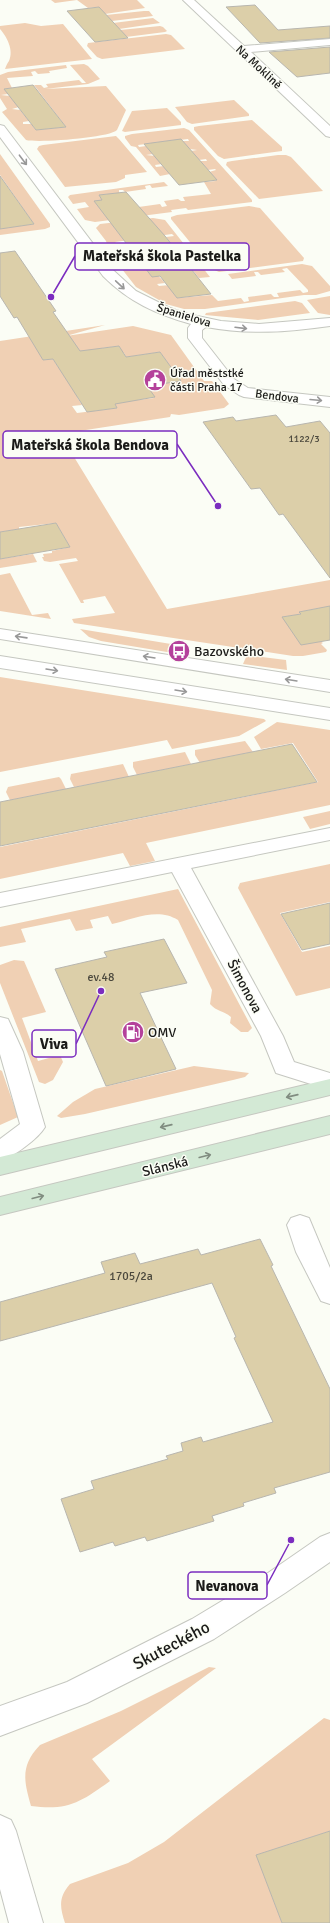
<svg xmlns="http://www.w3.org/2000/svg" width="330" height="1923" font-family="Signika,sans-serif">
  <rect width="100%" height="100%" fill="#fbfdf5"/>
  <g fill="#f0d0b4" fill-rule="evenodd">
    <path d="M51,0H137L145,8L105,14L98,7L88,8L77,0L55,3Z"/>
    <path d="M144,11H149L153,16L112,21L106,15Z"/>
    <path d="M153,18L160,23L119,29L113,23Z"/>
    <path d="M25,23L41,26L63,24L92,59L5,69C6,66 7,64 9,61C14,50 7,37 0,29V26Z"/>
    <path d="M160,26L163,27L167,31L165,32L126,37L120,30Z"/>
    <path d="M166,34L171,35L185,49L102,59L97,57L87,46L88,43Z"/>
    <path d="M84,64L88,66L100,79L88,84L45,89L106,86L126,110L117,130C109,138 38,143 26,140L2,112L7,109L0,98V75L8,72L66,65L67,68L49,71L50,73L38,74L35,71L31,72L33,76L7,78L12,88L5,89L8,94L1,95L10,96L19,107L12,109L20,110L29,121L23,122V124H31L36,130L66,127L34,85H41L44,88L48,87L46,84L79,80L82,83H86L70,65Z"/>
    <path d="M234,100L249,114V116L192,124L187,122L175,107Z"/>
    <path d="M167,108L181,122V125L125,132L122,131L132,111Z"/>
    <path d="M252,120L282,147V151L224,159L218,156L194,130V127L199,126Z"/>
    <path d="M184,128L189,130L252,200V202L188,210L186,208L171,210L172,212L95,222L85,220L77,209L89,207L85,202L73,204L68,197L70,195L164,182L168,186L152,188L150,185L145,186L146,189L125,192L123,190H119V193L99,195L110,211L160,204L162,207L167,206L164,201L178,199L181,201H185L183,197L211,194L204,182L216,181L209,172L216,170L215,169L208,170L200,161H207L206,159L199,160L191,151L197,150L190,149L182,141H189L188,139L138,145L139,147L146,146L153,154L146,155L155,156L162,164L155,165L156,167L164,166L170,174L160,176L136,147L131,146L125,138V136L132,134Z"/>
    <path d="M116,136L119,139L147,172L125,175V178L116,182L65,187L37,149L39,146L43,145Z"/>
    <path d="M0,154L50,224V227L45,229L0,235V226L2,228L34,224L0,175Z"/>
    <path d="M278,155H286L291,157L323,191L259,199L226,165L227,162L232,161Z"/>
    <path d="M249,206L260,208L304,258L303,261L219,272L212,269L171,219V217L177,215Z"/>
    <path d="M153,218L165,220L210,277L199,278L185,261L193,260L192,258L183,259L175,249L183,248L182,246L174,247L166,237L174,236L172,234L115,242L117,244H127L134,253L125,254L126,256L136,255L143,265L134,266L135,268C148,267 157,273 165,283L157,284L159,286L170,285L177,298L212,295L218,301L241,298L244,302L249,301L248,297L271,294L274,297H279L277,293L300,290L303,293L308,292V290L287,268L282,269L285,272L261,275L258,272H254L256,276L232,279L228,274L302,264L312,266L330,286V291L316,295H304L205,309H184L166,304L136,287L107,250L108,247L106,241L96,228L100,224Z"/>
    <path d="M330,296V315L318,313L307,300Z"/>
    <path d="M295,301L302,303L310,313L258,320L205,315L206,313Z"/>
    <path d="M105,325L66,336L133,326L171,335L204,381H212L229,404L224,408L179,415L171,414L170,417L60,434L167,609L330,580V608L320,610L319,608L300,612L301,614L283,617L323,643L321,644L327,650L326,652L303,656H293L74,623L72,619L115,613L105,596L83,600L84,603H81L59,564L78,561L76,558L50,562L44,561L42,557H44L43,554L52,553V551L70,547L56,523L19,527V529L0,532V341ZM119,346L121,349L120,353H124L126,357L160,352L181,381L147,386L154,398L138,400L135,396L112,400L117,408L77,413L72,406L82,405L77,397L80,396L61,366L58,367L53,359L43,360L40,354L104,352L102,348Z"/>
    <path d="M33,554L37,562L0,568V559Z"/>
    <path d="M10,573L32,615L48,613L51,619L0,611V575Z"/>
    <path d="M80,629L177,645L173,653L101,641L89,637Z"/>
    <path d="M247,655L286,660L287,670L243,664Z"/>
    <path d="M0,677L264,719L266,721L239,736L172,749L167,740L0,772Z"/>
    <path d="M277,722L330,730V805L146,843L155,861L130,866L123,853L0,879V847L318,782L293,743L261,749L254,737Z"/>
    <path d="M245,741L253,752L200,763L195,755V750Z"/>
    <path d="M185,752L191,764L137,775L133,767V762Z"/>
    <path d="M123,764L129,777L74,787L70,779L71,774Z"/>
    <path d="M59,777L61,779L66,789L10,800L6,792L8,787Z"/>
    <path d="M330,811V824L310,829L303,817Z"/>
    <path d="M330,864V902L280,913L302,952L330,946V988L296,996L238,888L240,883Z"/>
    <path d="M178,889L252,1028L248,1032H241L230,1023L231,1017C223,1010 217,1012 210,1004L212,990L178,920C158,907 133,919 112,924L108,916L90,920L93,928L76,931L70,919L21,929L26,942L0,947V927Z"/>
    <path d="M14,960L24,961L46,1012L22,1018L38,1061L60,1055L63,1062L53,1080L45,1084L39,1082L0,983V965Z"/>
    <path d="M194,1066L249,1073L245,1077L233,1080L85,1114L61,1118L57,1116L73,1102L95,1089Z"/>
    <path d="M0,1070L2,1071L18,1117L0,1125Z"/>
    <path d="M209,1667L216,1668L92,1759L110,1781C81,1802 68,1811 31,1806C24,1781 20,1766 40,1745L121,1711Z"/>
    <path d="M324,1718L330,1720V1831L257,1855L282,1923H65C60,1907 58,1898 70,1884L128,1863L164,1842Z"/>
  </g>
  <g fill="#dccfa9" stroke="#b8b6af">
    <path d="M255,5L278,30L330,26V38L260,43L226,7Z"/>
    <path d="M99,7L128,38L95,42L67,11Z"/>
    <path d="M330,47V73L297,77L269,52Z"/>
    <path d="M33,85L66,127L36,130L4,89Z"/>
    <path d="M181,139L217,180L179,185L144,144Z"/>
    <path d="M0,176L22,207L34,224L0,229Z"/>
    <path d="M126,192L165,236L211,294L177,298L160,276L152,277L94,201L102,200L99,195Z"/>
    <path d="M15,251L56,311L53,312L80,351L119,346L126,357L160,352L181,381L147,386L155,397L115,404L117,408L87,412L53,359L43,360L17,317L14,318L0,296V253Z"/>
    <path d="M276,415L286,427L320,421L330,433V578L283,514L279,515L260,488L251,489L203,422L233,417L236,421Z"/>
    <path d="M56,523L70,547L0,559V532Z"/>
    <path d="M330,606V640L301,645L282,617L301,614L299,612Z"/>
    <path d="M292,744L317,782L0,846V802Z"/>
    <path d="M330,903V944L302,950L281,914Z"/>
    <path d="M164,939L187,983L140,993L176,1069L106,1086L55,969L107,957L104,952Z"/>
    <path d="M260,1239L273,1265L271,1266L330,1389V1472L274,1488L276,1493L243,1503L244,1506L212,1516L214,1521L147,1541L145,1537L115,1546L113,1542L80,1552L61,1499L94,1489L91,1481L168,1459L166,1456L183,1451L181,1443L201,1437L203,1442L273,1422L234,1338L236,1337L212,1283L0,1341V1302L105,1273L101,1262L135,1253L140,1264L198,1249L201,1255Z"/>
    <path d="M330,1831V1923H282L256,1855Z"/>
  </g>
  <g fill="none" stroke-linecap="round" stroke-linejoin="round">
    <g stroke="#c5c7c0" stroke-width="2">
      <g id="street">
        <path d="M183,0H194L244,46L330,39V45L251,52L330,126V137L326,136Z"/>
        <path d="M0,125L4,126L113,270L136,291L170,308L188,314L221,321L259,324L330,318V326C288,332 248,335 206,327L202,330V338L234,379L248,388L330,397V407L244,397L239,395L224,385L188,338V328L191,324C156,314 129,302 103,276L0,137Z"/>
        <path d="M0,629L330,680V692L0,639Z"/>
        <path d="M0,656L330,708V720L0,668Z"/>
        <path d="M330,828V840L191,868L283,1036L294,1062L330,1073V1090L276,1073L261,1036L172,872L0,907V893Z"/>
        <path d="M0,1017L8,1019L23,1052L45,1127C38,1139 13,1157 0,1161V1139L20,1124L0,1054Z"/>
        <path d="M300,1215L309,1218L330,1268V1304L321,1301L296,1252L287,1225L291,1218Z"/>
        <path d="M330,1533V1562L285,1593L214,1639L87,1703L0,1736V1706L67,1682L192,1619L265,1575L320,1537Z"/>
        <path d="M0,1815L11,1820L16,1831L43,1923H9L0,1889Z"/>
      </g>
    </g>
    <g stroke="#c5c7c0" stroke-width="2">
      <g id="secondary">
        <path d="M330,1079V1095L0,1175V1157Z"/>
        <path d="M330,1116V1134L0,1215V1197Z"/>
      </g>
    </g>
    <use href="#street" fill="#fff" fill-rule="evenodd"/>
    <use href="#secondary" fill="#d3e9d5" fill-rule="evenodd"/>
  </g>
  <defs><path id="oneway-shaft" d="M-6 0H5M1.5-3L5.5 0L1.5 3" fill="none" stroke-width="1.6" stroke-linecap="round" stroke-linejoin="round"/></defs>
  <g stroke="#989898">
    <use href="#oneway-shaft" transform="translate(23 160) rotate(53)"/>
    <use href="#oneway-shaft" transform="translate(120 285) rotate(43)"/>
    <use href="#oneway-shaft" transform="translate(241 328) rotate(7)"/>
    <use href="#oneway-shaft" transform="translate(316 400) rotate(5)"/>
    <use href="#oneway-shaft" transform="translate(21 637) rotate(-172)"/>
    <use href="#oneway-shaft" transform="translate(149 657) rotate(-171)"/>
    <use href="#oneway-shaft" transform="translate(52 670) rotate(9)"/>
    <use href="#oneway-shaft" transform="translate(291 680) rotate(-171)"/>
    <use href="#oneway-shaft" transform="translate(181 691) rotate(9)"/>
  </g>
  <g stroke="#808c80">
    <use href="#oneway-shaft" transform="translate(292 1096) rotate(167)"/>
    <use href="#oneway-shaft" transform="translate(166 1126) rotate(167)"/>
    <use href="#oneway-shaft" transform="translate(205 1156) rotate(-14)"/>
    <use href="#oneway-shaft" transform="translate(38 1197) rotate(-14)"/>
  </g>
  <defs>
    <g id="civic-disc" transform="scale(1.15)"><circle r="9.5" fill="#b4419b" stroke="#fbfdf5"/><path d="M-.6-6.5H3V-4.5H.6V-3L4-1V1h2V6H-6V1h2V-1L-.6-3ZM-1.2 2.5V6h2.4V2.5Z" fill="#fff"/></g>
    <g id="bus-disc" transform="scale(1.15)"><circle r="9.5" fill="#b4419b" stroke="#fbfdf5"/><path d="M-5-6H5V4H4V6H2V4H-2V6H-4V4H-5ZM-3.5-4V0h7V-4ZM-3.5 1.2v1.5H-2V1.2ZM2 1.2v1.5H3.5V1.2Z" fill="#fff"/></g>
    <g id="fuel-disc" transform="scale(1.15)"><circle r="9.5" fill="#b4419b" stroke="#fbfdf5"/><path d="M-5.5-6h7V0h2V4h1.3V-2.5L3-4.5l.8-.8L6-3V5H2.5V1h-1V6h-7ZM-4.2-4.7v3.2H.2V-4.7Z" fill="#fff"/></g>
  </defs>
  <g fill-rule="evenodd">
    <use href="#civic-disc" x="155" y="380"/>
    <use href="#bus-disc" x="179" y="651"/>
    <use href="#fuel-disc" x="133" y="1032"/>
  </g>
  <g text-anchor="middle" stroke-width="3" stroke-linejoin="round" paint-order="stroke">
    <g font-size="10" fill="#4b483d">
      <text x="304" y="442">1122/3</text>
    </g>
    <g font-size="12" fill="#1b1b19" stroke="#fbfdf5">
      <text transform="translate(259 67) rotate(43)" y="4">Na Moklině</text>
      <text transform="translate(184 315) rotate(17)" y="4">Španielova</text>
      <text transform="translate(277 396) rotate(7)" y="4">Bendova</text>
    </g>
    <g font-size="12" fill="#1b1b19" stroke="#fbfdf5" text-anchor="start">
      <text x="170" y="377">Úřad měststké<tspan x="170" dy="14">části Praha 17</tspan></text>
    </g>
    <g font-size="12" fill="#4b483d">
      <text x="101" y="981">ev.48</text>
      <text x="131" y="1280">1705/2a</text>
    </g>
    <g font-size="14" fill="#1b1b19" stroke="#fbfdf5" text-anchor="start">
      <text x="194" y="656">Bazovského</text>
      <text x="148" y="1037">OMV</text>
    </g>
    <g font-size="14" fill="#1b1b19" stroke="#fbfdf5">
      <text transform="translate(245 986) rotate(62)" y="5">Šimonova</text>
      <text transform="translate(165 1166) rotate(-14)" y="5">Slánská</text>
    </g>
    <g font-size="17" fill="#1b1b19" stroke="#fbfdf5">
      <text transform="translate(171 1645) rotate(-28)" y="6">Skuteckého</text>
    </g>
  </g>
  <path fill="none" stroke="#7b2cbf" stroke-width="1.5" d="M51 297L75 256M218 506L177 444M101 991L76 1044M291 1540L267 1585"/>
  <g fill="#7b2cbf" stroke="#fbfdf5" stroke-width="1.5">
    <circle cx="51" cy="297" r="4"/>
    <circle cx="218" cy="506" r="4"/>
    <circle cx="101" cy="991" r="4"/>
    <circle cx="291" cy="1540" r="4"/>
  </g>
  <g fill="#fbfdf5" stroke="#7b2cbf" stroke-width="1.5">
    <rect x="75" y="243" width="174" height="27" rx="4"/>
    <rect x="3" y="431" width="174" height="27" rx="4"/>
    <rect x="32" y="1030" width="44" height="27" rx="4"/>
    <rect x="188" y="1572" width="79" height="27" rx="4"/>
  </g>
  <g font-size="15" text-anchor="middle" font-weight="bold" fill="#1b1b19">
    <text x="162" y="261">Mateřská škola Pastelka</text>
    <text x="90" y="450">Mateřská škola Bendova</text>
    <text x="54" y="1049">Viva</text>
    <text x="227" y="1591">Nevanova</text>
  </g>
</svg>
